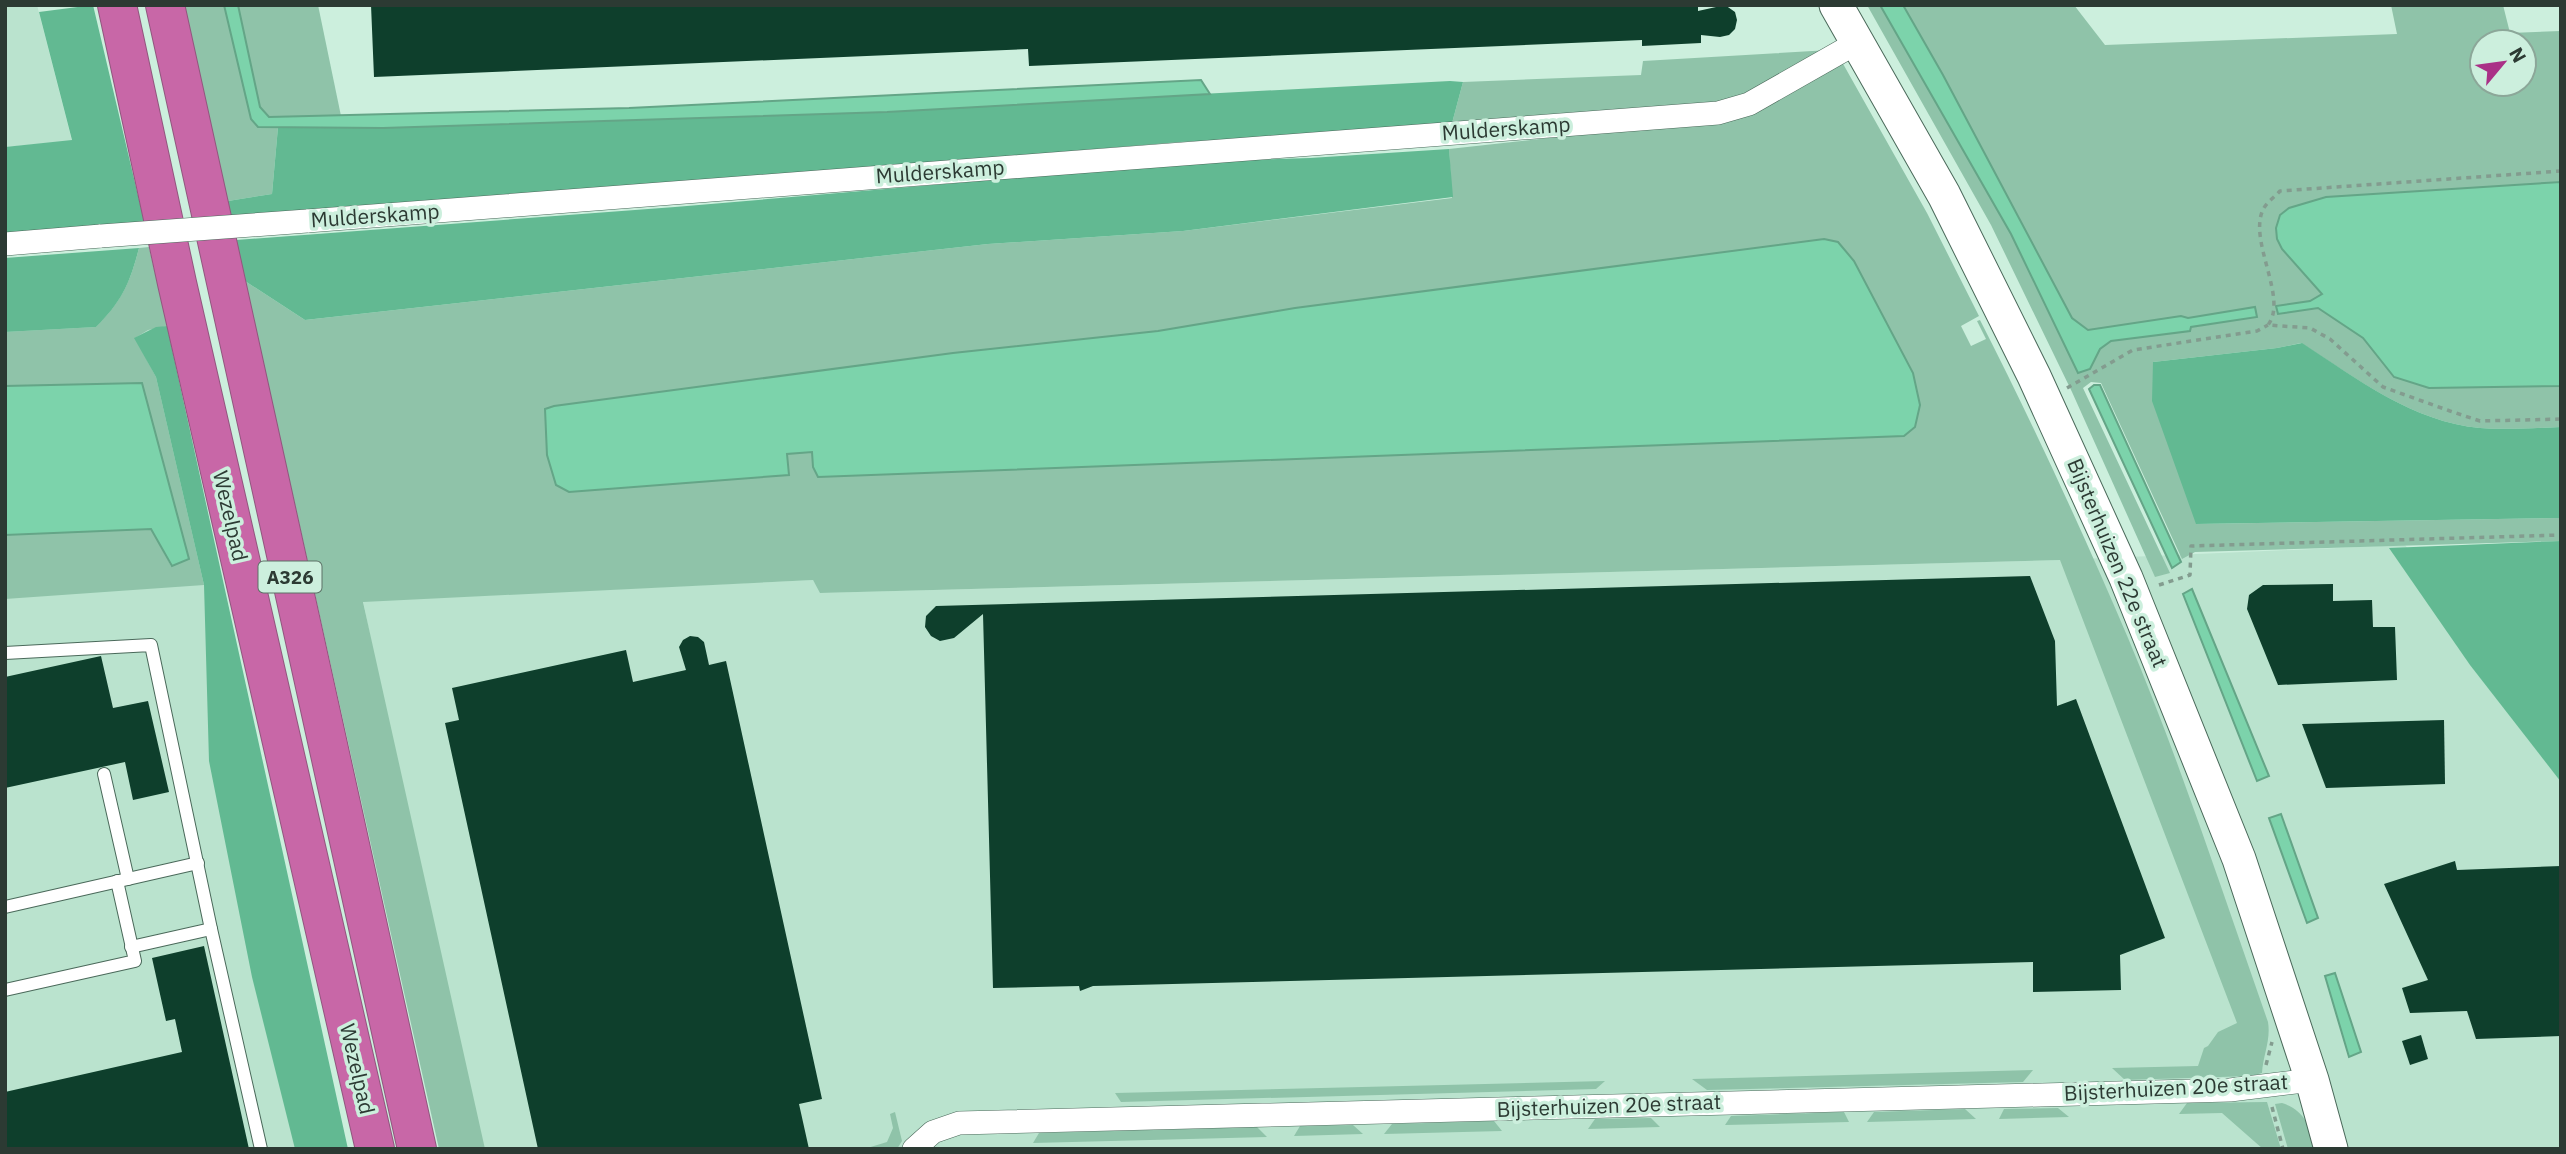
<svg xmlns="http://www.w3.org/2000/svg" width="2566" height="1154" font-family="'IBM Plex Sans',sans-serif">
  <rect width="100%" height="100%" fill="#ccefdd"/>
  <g fill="#bae3ce">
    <path d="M5,5H37L72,141L5,147Z"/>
    <path d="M141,278L319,1149H5V287Z"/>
    <path d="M2405,545L2561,747V1149H475L363,601L813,580L821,593L2060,560Z"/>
  </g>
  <g fill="#8fc3a9" fill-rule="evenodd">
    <path d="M181,5H224L251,119L258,127H278L272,194L228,201Z"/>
    <path d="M238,5H318L341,116H266L260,107Z"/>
    <path d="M1867,5H1880L2011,234L2078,373L2090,369L2100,349L2111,341L2190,331V327L2256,317L2255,307L2188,318L2181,316L2088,330L2071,318L1943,75L1903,5H2074L2105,45L2397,34L2391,5H2503L2510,33L2561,31V182L2326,197L2290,259L2323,294L2310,301L2277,307L2278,314L2318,308L2363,338L2394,377L2429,388L2561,386V427C2534,428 2506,430 2480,428C2413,422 2356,378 2301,343L2277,348L2153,362L2197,524L2561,518V541L2195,552L2182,559L2101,383L2091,382L2083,388L2170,573L2155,577L2072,392L1991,225ZM2482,42H2524V84H2482Z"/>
    <path d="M1830,50L1735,103L1451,127L1463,82L1641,75L1643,61Z"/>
    <path d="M1842,62L1927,213L1979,316L1961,326L1971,346L1986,339L1977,321L1980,320C2033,424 2082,530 2128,638C2181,764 2223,894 2268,1022C2271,1040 2263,1055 2262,1073L2251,1076L2125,1080L2112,1068L2198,1066L2204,1048L2208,1046L2218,1032L2237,1023L2060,560L820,593L813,580L363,602L485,1149H439L245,281L305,320L988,244L1183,231L1452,198L1449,149L1720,119ZM1824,239L1904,436L813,467V452L786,454L788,475L725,479L547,455L545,409L554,406L953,353L1158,331L1295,308Z"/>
    <path d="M149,247L167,326L148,330L135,338L156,377L204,585L5,599V535L151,529L171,566L142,384L5,386V332L96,327C122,301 130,283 139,248Z"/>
    <path d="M2033,1070L2023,1082L1707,1090L1692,1079Z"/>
    <path d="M1605,1081L1596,1089L1121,1102L1115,1093Z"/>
    <path d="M2267,1102L2281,1149H2263L2222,1113L2179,1114L2187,1103Z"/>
    <path d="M2282,1103C2305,1110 2310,1128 2319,1149H2288L2275,1104Z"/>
    <path d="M2058,1108L2069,1117L1999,1119L2004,1109Z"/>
    <path d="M1965,1109L1976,1119L1867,1122L1874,1112Z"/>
    <path d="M895,1112L902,1141L897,1149H864L887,1142L893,1128L890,1114Z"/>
    <path d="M1844,1112L1849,1122L1725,1125L1731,1116Z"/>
    <path d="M1651,1118L1660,1127L1588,1129L1595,1119Z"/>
    <path d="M1494,1121L1502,1131L1384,1134L1392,1124Z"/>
    <path d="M1353,1125L1363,1134L1294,1136L1300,1126Z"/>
    <path d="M1257,1127L1267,1137L1033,1143L1039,1133Z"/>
  </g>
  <g fill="#62b992">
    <path d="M93,5L145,225L5,235V147L72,140L39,12Z"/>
    <path d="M1450,81L1463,82L1451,127L1180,142L619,188L225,217L228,201L272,194L278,127L383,128L820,114Z"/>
    <path d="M1449,149L1453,197L1183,231L988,244L305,320L245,281L236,240L675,207L1132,168L1177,162L1310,158Z"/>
    <path d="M139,248C130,283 122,301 96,327L5,332V258Z"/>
    <path d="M167,326L348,1149H295L252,977L209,761L204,585L156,377L134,338L156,327Z"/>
    <path d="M2302,343C2356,378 2413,422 2480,428C2506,430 2534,428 2561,427V518L2196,524L2152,401L2153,362L2277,348Z"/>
    <path d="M2561,541V782L2470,665L2389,548Z"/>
  </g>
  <g fill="#7cd3ab" stroke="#64a587" stroke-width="2">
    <path d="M224,5H238L260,107L269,117L629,108L1201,80L1210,94L887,112L383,128L258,127L251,119Z"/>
    <path d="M1880,5H1903L1943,75L2072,318L2088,330L2181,316L2188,318L2255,307L2257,317L2191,327L2190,331L2111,341L2100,349L2090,369L2078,373L2011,234Z"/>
    <path d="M2561,182V386L2429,388L2394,377L2363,338L2318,308L2278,314L2276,306L2310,301L2322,294L2282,249L2277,239L2276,228L2280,215L2289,208L2326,197Z"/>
    <path d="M1824,239L1838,242L1854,261L1913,373L1920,405L1915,427L1904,436L818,477L813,467L812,452L787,454L789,475L569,492L556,485L547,455L545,409L554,406L953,353L1158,331L1295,308Z"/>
    <path d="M142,383L189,559L172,566L151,529L5,535V386Z"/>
    <path d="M2094,385H2100L2181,562L2172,568L2089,389Z"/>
    <path d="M2192,589L2269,776L2257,781L2183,594Z"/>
    <path d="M2281,814L2318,918L2307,923L2269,818Z"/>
    <path d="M2335,973L2361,1052L2349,1057L2325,976Z"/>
  </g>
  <g fill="#0e3f2c">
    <path d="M371,5H1698V11L1725,5L1735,12L1737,20L1735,29L1729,35L1720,37L1701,35V43L1642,46V40L1029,66L1028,49L374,77Z"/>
    <path d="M2030,576L2055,641L2057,706L2076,699L2165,938L2120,955L2121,990L2033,992V962L1093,986L1080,991L1079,986L993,988L983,614L954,638L940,641L931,636L925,627L926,616L936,606Z"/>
    <path d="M2333,584V601L2372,600L2373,627H2395L2397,680L2278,685L2247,609L2249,595L2263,585Z"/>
    <path d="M690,636L698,637L704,642L709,665L726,661L822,1099L799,1104L809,1149H538L445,723L459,720L452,688L626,650L633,682L686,670L679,647L683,640Z"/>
    <path d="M101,656L113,708L148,701L169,792L133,800L125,762L5,788V677Z"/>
    <path d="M2444,720L2445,784L2326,788L2302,724Z"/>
    <path d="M2455,861L2457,870L2561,866V1036L2476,1039L2467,1011L2410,1013L2402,988L2428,980L2384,884Z"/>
    <path d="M204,946L249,1149H5V1092L182,1052L175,1019L166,1021L152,958Z"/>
    <path d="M2421,1035L2428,1059L2410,1065L2402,1041Z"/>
  </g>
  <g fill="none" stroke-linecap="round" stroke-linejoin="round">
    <g stroke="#4a695a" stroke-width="14">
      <g id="service">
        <path d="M5,653L151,645L211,929L261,1149"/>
        <path d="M104,774L128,879"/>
        <path d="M5,907L198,863"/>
        <path d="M131,947L211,929"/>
        <path d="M5,990L135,961L117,881"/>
      </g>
    </g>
    <g stroke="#4a695a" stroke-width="24">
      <g id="minor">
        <path d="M307,221L1718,113L1749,104L1858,42"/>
        <path d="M5,244L101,236"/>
        <path d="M914,1149L933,1132L959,1123L2230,1090L2312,1080"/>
      </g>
    </g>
    <g stroke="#4a695a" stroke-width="35">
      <path id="secondary" d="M1836,5L1944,195L2034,376L2126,578L2239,859L2312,1080L2331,1149"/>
    </g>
    <g stroke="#91577e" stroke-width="40">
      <g id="motorway">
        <path d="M117,5L177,283L375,1149"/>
        <path d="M165,5L417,1149"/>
      </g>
    </g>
    <g stroke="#839c8f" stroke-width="3.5" stroke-dasharray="5 5" stroke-linecap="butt">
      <path d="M2561,171L2280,191C2274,198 2265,203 2262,212C2250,244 2288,299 2268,325L2310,328L2330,339L2383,387L2450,411L2480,421L2561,419"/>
      <path d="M2067,388L2133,350L2257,331L2268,325"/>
      <path d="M2159,585L2190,575L2191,546L2561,535"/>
      <path d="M2266,1065L2272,1042"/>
      <path d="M2272,1107L2283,1149"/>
    </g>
    <use href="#service" stroke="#fff" stroke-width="12"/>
    <use href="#minor" stroke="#fff" stroke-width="23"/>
    <use href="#secondary" stroke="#fff" stroke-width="33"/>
    <use href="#motorway" stroke="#c867a7" stroke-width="38"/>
    <g stroke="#4a695a" stroke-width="24" stroke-linecap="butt">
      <path id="minor-bridge" d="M101,236L307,221"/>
    </g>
    <use href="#minor-bridge" stroke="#fff" stroke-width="23"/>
  </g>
  <g text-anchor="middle" stroke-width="7" stroke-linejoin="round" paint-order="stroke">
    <rect fill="#ccefdd" stroke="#5c7066" stroke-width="2" x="258.5" y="561.5" width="63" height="31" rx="5"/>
    <g font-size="19" font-weight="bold" fill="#2c3a33">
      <text x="290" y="584">A326</text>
    </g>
    <g font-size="21" fill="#2c3a33" stroke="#ccefdd">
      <text transform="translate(1506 129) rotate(-4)" y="7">Mulderskamp</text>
      <text transform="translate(940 172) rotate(-4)" y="7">Mulderskamp</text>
      <text transform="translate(375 216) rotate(-4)" y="7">Mulderskamp</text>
      <text transform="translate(230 516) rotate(77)" y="7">Wezelpad</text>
      <text transform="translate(2117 563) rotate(67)" y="7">Bijsterhuizen 22e straat</text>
      <text transform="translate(357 1069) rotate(77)" y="7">Wezelpad</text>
      <text transform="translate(2176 1088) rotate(-3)" y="7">Bijsterhuizen 20e straat</text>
      <text transform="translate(1609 1106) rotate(-2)" y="7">Bijsterhuizen 20e straat</text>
    </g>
  </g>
  <rect width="2566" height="1154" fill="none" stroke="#2c3a33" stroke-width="14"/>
  <g transform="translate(2503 63) rotate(61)"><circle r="33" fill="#ccefdd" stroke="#8ca799" stroke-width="2"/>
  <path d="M0-5L12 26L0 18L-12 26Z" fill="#aa3187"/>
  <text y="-10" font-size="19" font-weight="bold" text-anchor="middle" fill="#2c3a33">N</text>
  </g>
</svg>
